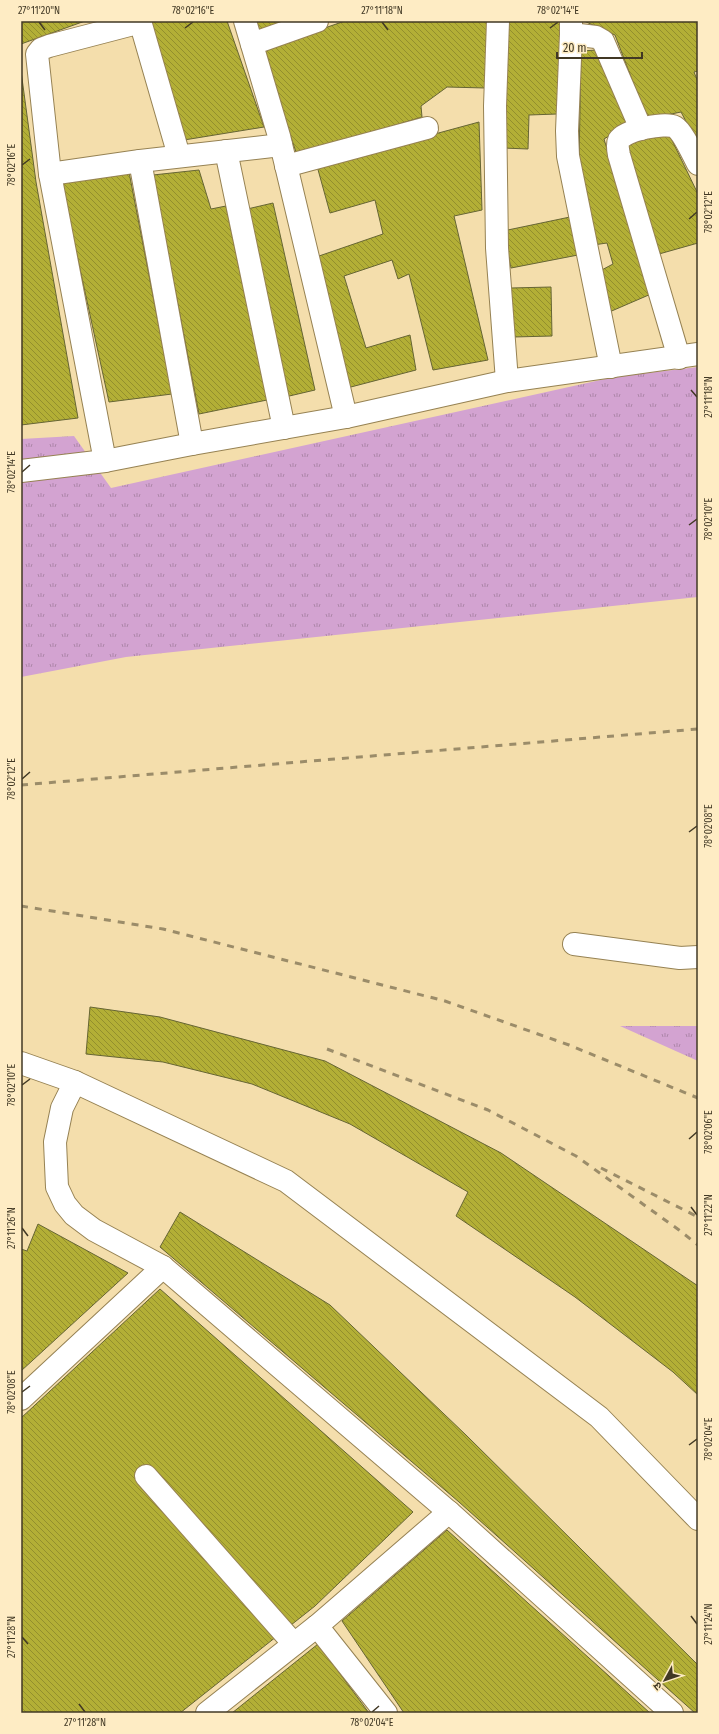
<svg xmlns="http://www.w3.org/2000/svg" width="719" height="1734" font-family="'Fira Sans Condensed','Noto Sans Devanagari',sans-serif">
  <defs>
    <pattern id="grass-tufts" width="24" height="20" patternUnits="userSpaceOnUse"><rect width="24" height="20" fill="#d3a3d1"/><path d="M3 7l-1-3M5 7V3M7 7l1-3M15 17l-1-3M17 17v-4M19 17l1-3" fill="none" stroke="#ad86a9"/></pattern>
    <pattern id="building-back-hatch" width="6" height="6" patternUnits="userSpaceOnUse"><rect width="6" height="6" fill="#b3af36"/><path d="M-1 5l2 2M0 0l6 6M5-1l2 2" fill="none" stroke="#938f2d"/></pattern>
  </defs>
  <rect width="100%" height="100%" fill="#f4deac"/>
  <g fill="url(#grass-tufts)">
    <path d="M698,367V597L126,657L21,677V439L74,436L111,488L614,377Z"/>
    <path d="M620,1026H698V1061Z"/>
  </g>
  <g fill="url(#building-back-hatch)" stroke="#666534">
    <path d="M21,21H85L21,44Z"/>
    <path d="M147,21H227L264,127L184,140Z"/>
    <path d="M253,21H284L257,32Z"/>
    <path d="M345,21H487L485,88L447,87L421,106L422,117L297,155L261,50Z"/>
    <path d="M506,21H560L562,40L557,114L529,115L528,149L503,148Z"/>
    <path d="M584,21H698V71L694,72L698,82V144L681,112L647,119L615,35Z"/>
    <path d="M597,50L629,124L604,139L651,294L607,313L598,272L613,264L607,243L593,245L579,165L581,51Z"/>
    <path d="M21,71L36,182L78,418L21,425Z"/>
    <path d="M479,122L482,210L454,216L488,360L433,370L409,274L398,279L392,260L344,276L366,348L410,335L416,370L347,388L319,256L383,234L375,200L330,213L317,166Z"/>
    <path d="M668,132L698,194V243L659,254L626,145Z"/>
    <path d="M199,170L211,209L226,206L267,400L199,414L153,175Z"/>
    <path d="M129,172L172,394L109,402L61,182Z"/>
    <path d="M273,203L315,390L285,397L243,210Z"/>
    <path d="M570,217L578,255L511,268L503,231Z"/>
    <path d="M551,287L552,336L513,337L511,288Z"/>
    <path d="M90,1007L160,1017L325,1061L501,1153L698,1286V1395L673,1372L575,1297L456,1216L468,1192L350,1124L252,1084L163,1062L86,1054Z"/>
    <path d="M180,1212L330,1305L466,1435L698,1665V1713H695L459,1502L160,1247Z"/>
    <path d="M38,1224L128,1273L21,1371V1249L27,1251Z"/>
    <path d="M160,1289L413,1512L315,1606L180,1713H21V1418Z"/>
    <path d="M447,1530L650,1713H404L342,1621Z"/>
    <path d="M318,1644L369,1713H232Z"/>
  </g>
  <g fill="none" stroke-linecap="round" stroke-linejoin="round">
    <g stroke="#968253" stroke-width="24">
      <g id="minor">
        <path d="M140,21L179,156"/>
        <path d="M245,21L279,136L346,417"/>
        <path d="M498,21L495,106L497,248L507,381"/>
        <path d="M571,21V34L567,131L568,156L611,367"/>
        <path d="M571,34L596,37L603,41L641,129"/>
        <path d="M252,44L317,21"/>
        <path d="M226,151L284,428"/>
        <path d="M140,161L192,444"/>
        <path d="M286,166L427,128"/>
        <path d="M50,174L140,161L281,145"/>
        <path d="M679,358L619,155C618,150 617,144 619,140C625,130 665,122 675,127C683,132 693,155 698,164"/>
        <path d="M105,461L50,174L37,54L41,49L49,46L141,22"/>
        <path d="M21,471L105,461L192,444L346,417L507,381L698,354"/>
        <path d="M574,944L680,958L698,957"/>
        <path d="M21,1063L75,1082L286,1181L599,1417L698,1519"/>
        <path d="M75,1082L62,1108L55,1142L57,1187L65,1204L74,1215L94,1230L163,1267L449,1512L672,1713"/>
        <path d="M21,1399L163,1267"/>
        <path d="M146,1476L294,1644"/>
        <path d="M317,1626L386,1713"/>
        <path d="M207,1713L317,1626L449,1512"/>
      </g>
    </g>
    <use href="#minor" stroke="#fff" stroke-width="22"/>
    <g stroke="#9b8c69" stroke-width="3" stroke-dasharray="7 7" stroke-linecap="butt">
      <path d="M21,785L698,729"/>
      <path d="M21,906L163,929L445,1001L569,1045L698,1098"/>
      <path d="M327,1049L488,1110L576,1156L679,1230L698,1245"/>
      <path d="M601,1168L698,1217"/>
    </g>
  </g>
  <path fill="none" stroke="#413824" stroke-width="1.5" d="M39,22L45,30M382,22L388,30M185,28L193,22M550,28L558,22M22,165L30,159M689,219L697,212M691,390L697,397M22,472L30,465M689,525L697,519M22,779L30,772M689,832L697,826M22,1085L30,1079M689,1139L697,1132M691,1207L697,1215M22,1228L28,1236M22,1392L30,1386M689,1445L697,1439M691,1616L697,1624M22,1637L28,1644M79,1704L85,1712M372,1712L379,1706"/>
  <rect width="719" height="1734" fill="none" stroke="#feecc4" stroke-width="44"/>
  <g transform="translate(665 1680) rotate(230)" stroke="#feecc4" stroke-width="3" paint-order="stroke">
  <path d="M0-3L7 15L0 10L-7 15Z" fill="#413824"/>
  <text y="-6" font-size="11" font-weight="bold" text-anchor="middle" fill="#413824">उ</text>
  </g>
  <path d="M557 52v6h85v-6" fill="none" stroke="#413824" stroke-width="2"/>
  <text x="563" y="52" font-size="12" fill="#413824" stroke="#feecc4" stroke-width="3" paint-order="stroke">20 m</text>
  <rect x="22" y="22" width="675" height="1690" fill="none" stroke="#413824" stroke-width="1.5"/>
  <g font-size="10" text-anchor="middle" fill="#413824">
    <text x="39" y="14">27°11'20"N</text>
    <text x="193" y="14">78°02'16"E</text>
    <text x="382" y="14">27°11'18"N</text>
    <text x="558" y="14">78°02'14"E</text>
    <text transform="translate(11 165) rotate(-90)" y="4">78°02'16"E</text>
    <text transform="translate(708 212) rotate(-90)" y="4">78°02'12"E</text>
    <text transform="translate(708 397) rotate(-90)" y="4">27°11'18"N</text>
    <text transform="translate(11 472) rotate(-90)" y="4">78°02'14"E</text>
    <text transform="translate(708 519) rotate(-90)" y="4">78°02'10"E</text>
    <text transform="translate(11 779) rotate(-90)" y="4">78°02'12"E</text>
    <text transform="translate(708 826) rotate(-90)" y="4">78°02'08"E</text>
    <text transform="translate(11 1085) rotate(-90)" y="4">78°02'10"E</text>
    <text transform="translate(708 1132) rotate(-90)" y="4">78°02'06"E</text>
    <text transform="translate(708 1215) rotate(-90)" y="4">27°11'22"N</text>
    <text transform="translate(11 1228) rotate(-90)" y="4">27°11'26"N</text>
    <text transform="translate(11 1392) rotate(-90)" y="4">78°02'08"E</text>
    <text transform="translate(708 1439) rotate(-90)" y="4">78°02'04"E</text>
    <text transform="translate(708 1624) rotate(-90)" y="4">27°11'24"N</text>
    <text transform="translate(11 1637) rotate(-90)" y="4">27°11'28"N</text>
    <text x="85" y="1726">27°11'28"N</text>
    <text x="372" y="1726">78°02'04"E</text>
  </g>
</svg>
